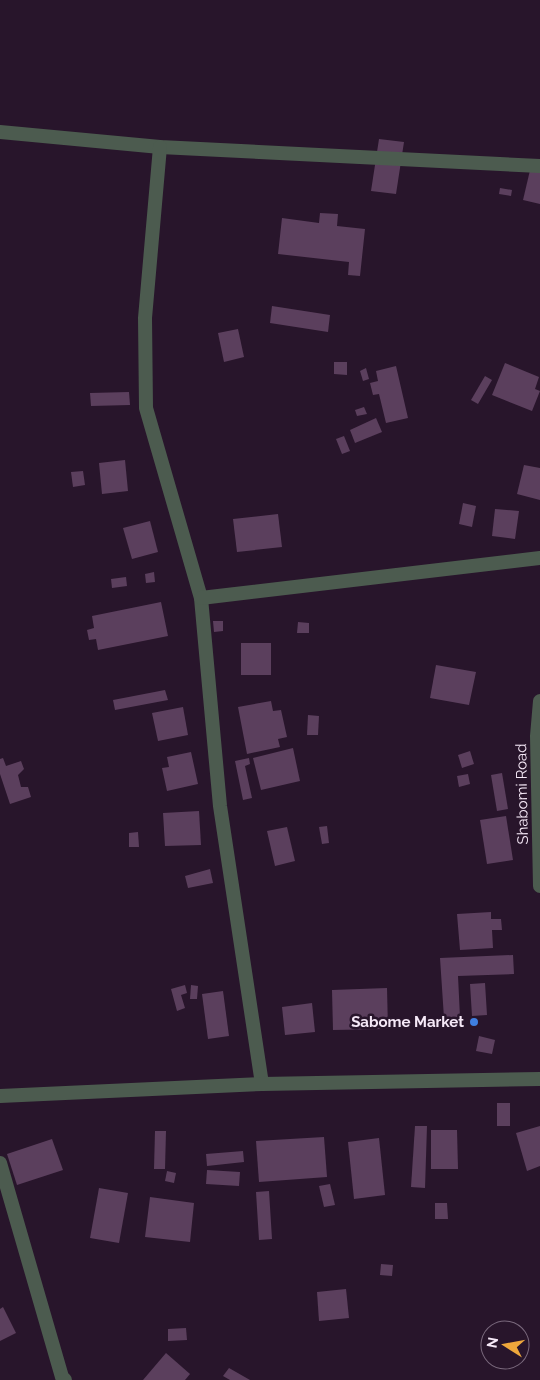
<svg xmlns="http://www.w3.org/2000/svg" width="540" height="1380" font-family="Raleway,sans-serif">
  <rect width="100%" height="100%" fill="#28152b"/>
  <g fill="#5b3f5d">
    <path d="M379,139L404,142L396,194L371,191Z"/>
    <path d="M531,166L540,168V204L523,200Z"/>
    <path d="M500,188L512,190L511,196L499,194Z"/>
    <path d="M320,213L338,214L337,226L365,229L360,276L348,275L349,262L278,254L282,218L319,223Z"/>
    <path d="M272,306L330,315L328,332L270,323Z"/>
    <path d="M238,329L244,357L224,362L218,333Z"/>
    <path d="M334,362H347V375L334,374Z"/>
    <path d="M505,363L539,377L535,389L540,391L532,411L492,395Z"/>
    <path d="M396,366L408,418L386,423L379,394L373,395L370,383L378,381L376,371Z"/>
    <path d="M366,368L369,379L363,381L360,371Z"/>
    <path d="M485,376L492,380L478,404L471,400Z"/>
    <path d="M129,392L130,405L91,406L90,393Z"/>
    <path d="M364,407L367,414L357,416L355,410Z"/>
    <path d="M376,418L382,432L355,443L350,430Z"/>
    <path d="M344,436L350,451L342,454L336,439Z"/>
    <path d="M125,460L128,491L102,494L99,463Z"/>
    <path d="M524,465L540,468V500L517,494Z"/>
    <path d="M83,471L85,485L73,487L71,472Z"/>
    <path d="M463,503L476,506L472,527L459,524Z"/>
    <path d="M495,509L519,511L515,539L492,536Z"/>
    <path d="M278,514L282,547L237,552L233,519Z"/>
    <path d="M150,521L158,552L132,559L123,528Z"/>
    <path d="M154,572L155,582L146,583L145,574Z"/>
    <path d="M126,577L127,586L112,588L111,579Z"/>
    <path d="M161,602L168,636L98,650L96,639L89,640L87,630L94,628L92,616Z"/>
    <path d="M213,621H223V631L214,632Z"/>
    <path d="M298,622L309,623V633H297Z"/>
    <rect x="241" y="643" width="30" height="32"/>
    <path d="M436,665L476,672L469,705L430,698Z"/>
    <path d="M165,690L168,700L115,710L113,700Z"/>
    <path d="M271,701L273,711L281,710L287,737L278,739L280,747L247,754L238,707Z"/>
    <path d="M183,707L188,735L158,741L152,713Z"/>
    <path d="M308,715L319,716L318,735H307Z"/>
    <path d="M293,748L300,781L261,790L253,758Z"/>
    <path d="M470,751L474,764L462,768L458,755Z"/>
    <path d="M191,752L198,784L167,791L162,768L169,767L167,757Z"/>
    <path d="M3,758L6,766L21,761L24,769L18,775L21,787H28L31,797L10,804L0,774V759Z"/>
    <path d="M249,758L250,764L245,766L252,798L243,800L235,761Z"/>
    <path d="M502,773L508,809L497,811L491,775Z"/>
    <path d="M468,774L470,784L459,787L457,776Z"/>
    <path d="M199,811L201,845L165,846L163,813Z"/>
    <path d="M506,816L513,860L487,864L480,820Z"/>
    <path d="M327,826L329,843L322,844L319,827Z"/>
    <path d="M287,827L295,861L275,866L267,831Z"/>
    <path d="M138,832L139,847H129V833Z"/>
    <path d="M210,869L213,883L188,888L185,876Z"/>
    <path d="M491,912V919H501L502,930H492L493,948L460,950L457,914Z"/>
    <path d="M513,955L514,974L458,976L460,1017L444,1018L440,958Z"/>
    <path d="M485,983L487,1015L472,1016L470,984Z"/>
    <path d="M185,985L187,993L181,995L185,1008L177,1011L171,989Z"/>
    <path d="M191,985L198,986L197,999H190Z"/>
    <path d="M387,988L388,1029L333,1030L332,990Z"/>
    <path d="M223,991L229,1036L208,1039L202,994Z"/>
    <path d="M312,1003L315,1032L285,1035L282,1007Z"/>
    <path d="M479,1036L495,1040L492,1054L476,1051Z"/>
    <rect x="497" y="1103" width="13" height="23"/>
    <path d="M415,1126H427L425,1188L411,1187Z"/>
    <path d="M540,1126V1166L527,1171L516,1133Z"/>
    <path d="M431,1130H457L458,1169H431Z"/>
    <path d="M155,1131H166L165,1169H154Z"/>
    <path d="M324,1137L327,1177L259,1182L256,1141Z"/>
    <path d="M379,1138L385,1195L354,1199L348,1142Z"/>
    <path d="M52,1139L63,1170L17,1185L7,1154Z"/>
    <path d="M243,1151L244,1162L207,1166L206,1154Z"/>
    <path d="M207,1170L240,1172L239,1186L206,1184Z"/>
    <path d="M167,1171L176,1173L174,1183L165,1181Z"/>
    <path d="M330,1184L335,1205L324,1207L319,1186Z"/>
    <path d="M99,1188L128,1193L119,1243L90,1238Z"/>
    <path d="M269,1191L272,1239L259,1240L256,1192Z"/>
    <path d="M150,1197L194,1203L190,1242L145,1237Z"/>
    <path d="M435,1203H447L448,1219H435Z"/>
    <path d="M381,1264L393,1265L392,1276L380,1275Z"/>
    <path d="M346,1289L349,1318L319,1321L317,1292Z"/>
    <path d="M3,1307L16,1333L0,1341V1309Z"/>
    <path d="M186,1328L187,1340L168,1341V1329Z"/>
    <path d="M490,1339V1358L483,1342Z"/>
    <path d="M166,1353L190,1374L185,1380H143Z"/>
    <path d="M229,1368L250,1380H230L223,1376Z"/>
  </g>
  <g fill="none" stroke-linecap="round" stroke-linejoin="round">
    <g stroke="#4c5b4f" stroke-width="14">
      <path d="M0,132L160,147L540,166"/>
      <path d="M160,147L145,318L146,408L201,598L220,806L262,1084"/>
      <path d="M201,598L540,558"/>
      <path d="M0,1163L62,1377L65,1380"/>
    </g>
    <g stroke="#4c5b4f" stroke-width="14">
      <path d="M540,701L537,736L540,886"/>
      <path d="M0,1096L262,1084L540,1079"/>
    </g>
  </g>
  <circle fill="#3f7fe0" stroke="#28152b" stroke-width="2" cx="474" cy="1022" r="5"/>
  <g text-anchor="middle" stroke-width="5" stroke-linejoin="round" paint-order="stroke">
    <g font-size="15" fill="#f5e8f7" stroke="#28152b">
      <text transform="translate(522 794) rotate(-91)" y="5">Shabomi Road</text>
    </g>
    <g font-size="15" font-weight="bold" fill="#f5e8f7" stroke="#28152b" text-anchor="end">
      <text x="464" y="1027">Sabome Market</text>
    </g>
  </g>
  <g transform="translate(505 1345) rotate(281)"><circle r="24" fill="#28152b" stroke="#7a697d"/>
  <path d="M0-4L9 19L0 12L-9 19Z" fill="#eea73c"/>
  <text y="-8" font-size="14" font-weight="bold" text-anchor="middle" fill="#f5e8f7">N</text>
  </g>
</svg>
